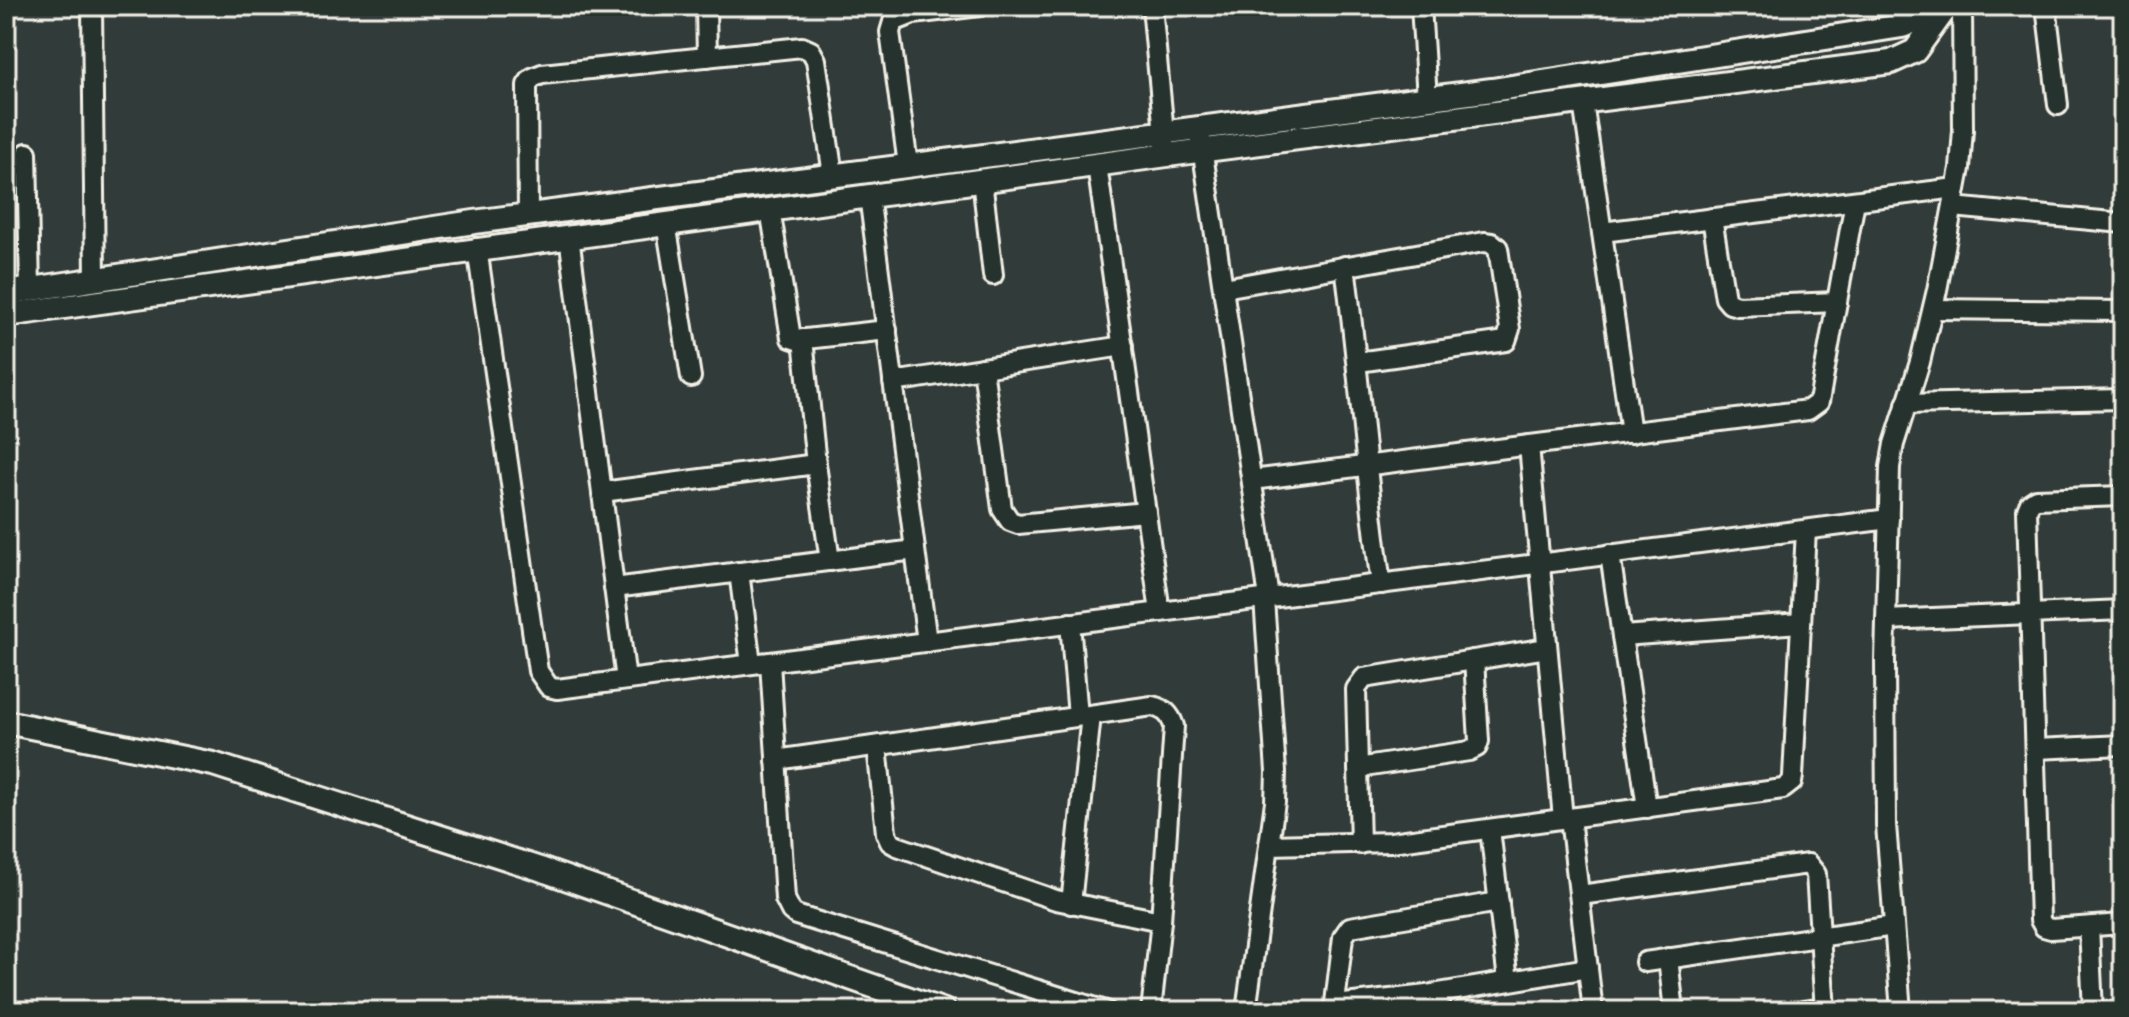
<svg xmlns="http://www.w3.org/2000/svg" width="2129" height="1017" font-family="Caveat,sans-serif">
  <rect width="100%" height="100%" fill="#313b39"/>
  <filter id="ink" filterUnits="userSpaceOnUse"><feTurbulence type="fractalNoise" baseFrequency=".0125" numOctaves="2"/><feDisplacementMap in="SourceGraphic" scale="16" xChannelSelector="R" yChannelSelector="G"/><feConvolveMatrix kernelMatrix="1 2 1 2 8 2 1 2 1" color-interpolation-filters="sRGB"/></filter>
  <g filter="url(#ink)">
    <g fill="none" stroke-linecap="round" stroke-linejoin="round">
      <g stroke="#f4f1e8" stroke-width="24">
        <g id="minor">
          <path d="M92,6L95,280"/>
          <path d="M706,6L707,57"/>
          <path d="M1152,6L1165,144"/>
          <path d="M1421,6L1427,98"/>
          <path d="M2046,6L2058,105"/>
          <path d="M1583,102L1631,433"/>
          <path d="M1199,127L1269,598"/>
          <path d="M27,153L30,289"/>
          <path d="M908,165L890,32L893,22L913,14L980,6"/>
          <path d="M1097,165L1160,612"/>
          <path d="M982,180L993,275"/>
          <path d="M869,195L927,642"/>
          <path d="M1953,207L2123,223"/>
          <path d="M770,209L791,338L797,340L887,330"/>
          <path d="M528,215L527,85L532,78L542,74L802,47L811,51L816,60L833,175"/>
          <path d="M1712,218L1725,298L1730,304L1738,306L1837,302"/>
          <path d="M666,223L691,377"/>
          <path d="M1602,232L1956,188"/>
          <path d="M569,236L626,680"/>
          <path d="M477,248L538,671L549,687L557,689L1889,519"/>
          <path d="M1345,266C1359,372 1366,478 1381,584"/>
          <path d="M1224,288L1484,242L1492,243L1498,248L1510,329L1506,341L1358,362"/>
          <path d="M1933,309L2123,311"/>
          <path d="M803,339L816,464L830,561"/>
          <path d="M983,368L1002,509L1010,521L1018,524L1146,512"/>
          <path d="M893,382L1123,346"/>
          <path d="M1906,404L2123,399"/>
          <path d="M1529,445L1563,819"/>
          <path d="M1252,480L1808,410L1819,402L1855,201"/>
          <path d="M602,492L816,464"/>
          <path d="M2123,496L2036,499L2030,503L2027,510L2040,920L2044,927L2051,929L2123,924"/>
          <path d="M1610,554L1647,808"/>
          <path d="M739,572L751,664"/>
          <path d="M614,588L915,550"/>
          <path d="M1886,620L2123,610"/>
          <path d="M1070,623L1078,716"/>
          <path d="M1622,636L1801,623"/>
          <path d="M770,662L785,899L791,911L796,915L1106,1011"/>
          <path d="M877,746L886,833L890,842L897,846L1056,900L1161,921"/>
          <path d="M2036,749L2123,745"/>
          <path d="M776,760L1152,706C1165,709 1170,714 1174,726L1161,921L1151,1011"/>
          <path d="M1358,768L1469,751L1477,747L1479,741L1474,660"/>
          <path d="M1570,818L1593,1011"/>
          <path d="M1490,829L1508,981"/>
          <path d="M1360,844L1356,689L1364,678L1547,648"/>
          <path d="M1269,845L1391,842L1783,789L1792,782L1793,776L1806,530"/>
          <path d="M1580,895L1808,864L1816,874L1825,1011"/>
          <path d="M1071,904L1091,715"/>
          <path d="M2089,927L2093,1011"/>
          <path d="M1668,958L1674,1011"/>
          <path d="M1645,962L1894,926"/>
          <path d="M1427,995L1588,968"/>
          <path d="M1335,1005L1427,995L1437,999L1441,1011"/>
          <path d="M1246,1011L1275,802L1276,772L1264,599"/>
          <path d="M1334,1011L1343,937L1350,927L1499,902"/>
          <path d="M1804,1011L1825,1008"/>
          <path d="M1901,1011L1886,825L1885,661L1890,467L1894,444L1920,362L1937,290L1960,168L1963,130L1962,6"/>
        </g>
      </g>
      <g stroke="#f4f1e8" stroke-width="28">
        <g id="tertiary">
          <path d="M6,293L474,222L1492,90L1902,26L1947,9"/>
          <path d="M6,315L1167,155L1891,62L1915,51L1943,12"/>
          <path d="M6,722L213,764L540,869L944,1011"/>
        </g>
      </g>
      <use href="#minor" stroke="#26332d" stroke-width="18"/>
      <use href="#tertiary" stroke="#26332d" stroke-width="22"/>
    </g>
  </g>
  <rect width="2129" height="1017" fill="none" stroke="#26332d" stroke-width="32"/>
  <rect x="16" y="16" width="2097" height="985" fill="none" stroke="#f4f1e8" stroke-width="3" filter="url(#ink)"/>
</svg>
